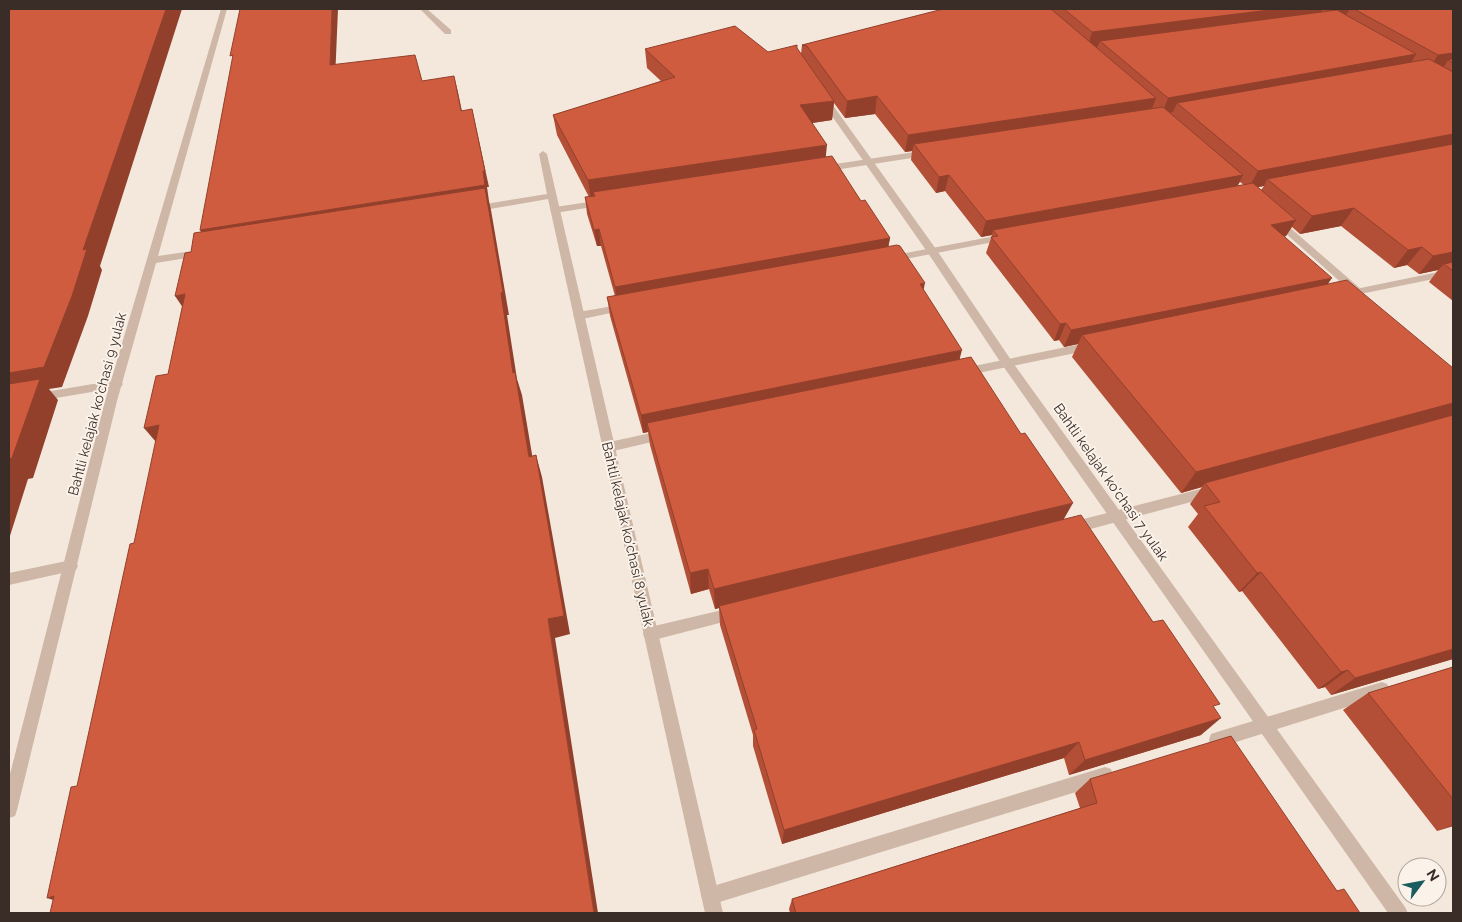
<svg xmlns="http://www.w3.org/2000/svg" width="1462" height="922" font-family="Raleway,sans-serif">
  <rect width="100%" height="100%" fill="#f4e8dc"/>
  <g fill="none" stroke-linecap="round" stroke-linejoin="round">
    <g fill="#ceb7a7" fill-rule="evenodd">
      <path d="M420,9H427L451,30V34H445Z"/>
      <path d="M928,150L931,151V155L822,172L818,169L822,166Z"/>
      <path d="M602,200L605,201V205L555,213L550,210L555,207Z"/>
      <path d="M1006,234L1009,235V239L890,262L885,259L890,256Z"/>
      <path d="M1453,269V275L1346,297L1341,294L1346,291Z"/>
      <path d="M625,304L630,307L629,309L578,320L573,316L578,312Z"/>
      <path d="M1091,342L1095,343L1097,346L1095,349L964,376L958,372L964,368Z"/>
      <path d="M117,380L121,381L123,384L121,387L9,406V398Z"/>
      <path d="M665,430L669,432L671,435L669,438L609,452L605,450L603,447L605,444L609,442Z"/>
      <path d="M1212,486L1217,487L1218,491L1217,495L1072,534L1067,532L1065,528L1067,524L1072,522Z"/>
      <path d="M71,560L76,562L78,566L76,570L9,585V573Z"/>
      <path d="M735,607L740,608L742,613L740,618L735,619L650,641L645,639L643,634L645,629L650,627Z"/>
      <path d="M1382,682L1387,684L1390,689L1387,694L1382,696L1217,748L1211,746L1209,740L1211,734L1217,732Z"/>
      <path d="M1105,767L1111,769L1113,775L1111,781L1105,783L710,905L704,902L701,896L704,890L710,887Z"/>
    </g>
    <g fill="#ceb7a7" fill-rule="evenodd">
      <path d="M221,9H227L158,256L199,250L204,253L199,256L156,263L117,401L17,810L15,816L9,818V778L105,401Z"/>
      <path d="M821,97H827L936,249L1011,360L1405,907L1408,913H1388L1003,366L928,253L820,99Z"/>
      <path d="M543,151L547,154L723,913H705L548,199L473,212L468,209L473,206L547,194L539,154Z"/>
      <path d="M1277,218L1280,219L1362,290L1363,292L1362,294H1354L1274,223L1272,221Z"/>
    </g>
  </g>
  <g fill="#b34f36" fill-rule="evenodd">
    <path d="M938,9H1453V301L1429,282L1438,270L1419,274L1407,265L1394,268L1341,226L1300,234L1292,227L1286,236L1284,237L1328,284L1453,368V659L1331,695L1325,687L1318,689L1242,591L1239,592L1188,527L1198,514L1190,504L1202,487L1181,493L1072,357L1078,344L1064,347L1059,340L1054,341L986,253L992,235L981,237L945,191L936,193L911,160L912,151L905,152L875,114L845,118L834,103L832,120L812,123L826,157L861,201L890,238L888,247L923,290L960,359L1063,520L1153,622L1214,708L1201,735L1069,775L1064,758L782,844L753,746V735L720,625L719,608L715,609L709,589L691,594L650,445L648,432L643,433L610,316L607,297L615,296L601,246H597L587,214L585,197H589L557,135L553,115L661,81L647,68L645,49L768,52L797,49L801,54L802,45L937,11ZM1240,182L1244,185L1237,186ZM1264,186L1261,190L1257,187Z"/>
    <path d="M1453,667V826L1437,831L1343,710L1368,693Z"/>
    <path d="M1090,779L1337,891L1360,913H790L789,909L792,899L1080,808L1075,793Z"/>
  </g>
  <g fill="#92402c">
    <path d="M166,9H182L100,266L102,270L88,316L62,387L49,389L58,400L33,478L28,479L9,539V373Z"/>
    <path d="M332,9H338L335,80L330,65Z"/>
    <path d="M1277,9H1323L1318,19L1100,41L1097,48L1087,49L1092,32Z"/>
    <path d="M1335,9H1350L1346,15L1331,17Z"/>
    <path d="M1453,53V63L1448,60L1442,70L1427,72L1438,55Z"/>
    <path d="M1416,54L1407,70L1177,103L1173,112L1162,114L1168,98Z"/>
    <path d="M454,76L458,92L465,126L461,111Z"/>
    <path d="M877,96L875,114L845,118L847,101Z"/>
    <path d="M1156,98L1149,116L914,144L912,151L905,152L908,135Z"/>
    <path d="M834,101L832,120L799,125L800,105Z"/>
    <path d="M472,109L489,187H487L489,201L491,210L509,315H507L517,379L522,395L536,478L529,457L513,373L209,246L200,230Z"/>
    <path d="M1453,134V150L1267,179L1264,186L1248,189L1258,171Z"/>
    <path d="M827,145L825,164L595,196L593,192L594,199L591,200L588,180Z"/>
    <path d="M949,175L945,191L936,193L939,177Z"/>
    <path d="M1243,175L1235,191L993,230L992,235L981,237L986,221Z"/>
    <path d="M1354,208L1341,226L1300,234L1312,216Z"/>
    <path d="M1296,220L1286,236L1261,241L1271,225Z"/>
    <path d="M599,229L601,246H597L594,230Z"/>
    <path d="M890,238L887,254L617,303L615,287Z"/>
    <path d="M1422,247L1407,265L1394,268L1408,250Z"/>
    <path d="M1453,252V268L1444,264L1438,270L1419,274L1433,256Z"/>
    <path d="M1332,278L1321,294L1082,335L1078,344L1064,347L1071,330Z"/>
    <path d="M925,283L921,302L920,284Z"/>
    <path d="M185,294L190,318L175,296Z"/>
    <path d="M1066,323L1059,340L1054,341L1060,324Z"/>
    <path d="M962,350L957,369L647,423L648,432L643,433L641,415Z"/>
    <path d="M1453,403V419L1205,483L1202,487L1181,493L1196,472Z"/>
    <path d="M159,425L162,449L144,428Z"/>
    <path d="M536,455L542,477L570,634L555,638L598,913H594L548,619Z"/>
    <path d="M1073,503L1061,524L719,606V608L715,609L714,589Z"/>
    <path d="M708,569L709,589L691,594L690,573Z"/>
    <path d="M1261,572L1242,591L1239,592L1257,573Z"/>
    <path d="M1453,649V659L1331,695L1355,678Z"/>
    <path d="M1348,670L1325,687L1318,689L1341,672Z"/>
    <path d="M1221,718L1201,735L1069,775L1085,760Z"/>
    <path d="M1079,742L1064,758L782,844L784,830Z"/>
    <path d="M1453,825V826L1437,831Z"/>
    <path d="M54,896L78,908L47,898Z"/>
  </g>
  <g fill="#d05c3f" stroke="#92402c">
    <path d="M9,9H166L83,250L87,249L72,296L44,367L9,373Z"/>
    <path d="M240,9H332L330,65L415,55L422,81L454,76L461,111L472,109L485,171H483L485,185L200,230L233,55L230,56Z"/>
    <path d="M942,9H1051L1156,98L908,135L877,96L847,101L807,46L802,45L943,9Z"/>
    <path d="M1064,9H1277L1092,32Z"/>
    <path d="M1354,9H1453V53L1438,55Z"/>
    <path d="M1337,10L1416,54L1168,98L1100,41Z"/>
    <path d="M735,26L768,52L797,45V48L834,101L800,105L827,145L588,180L553,115L675,77L645,49Z"/>
    <path d="M1429,59L1453,72V134L1258,171L1177,103Z"/>
    <path d="M1453,59V63L1448,60Z"/>
    <path d="M1163,107L1243,175L986,221L949,175L939,177L914,144Z"/>
    <path d="M1453,144V252L1433,256L1422,247L1408,250L1354,208L1312,216L1267,179Z"/>
    <path d="M832,156L861,201L865,200L890,238L615,287L599,229L594,230L585,197L595,196L593,192Z"/>
    <path d="M1253,183L1296,220L1271,225L1332,278L1071,330L1066,323L1060,324L991,237L998,236L993,230Z"/>
    <path d="M485,188L503,292L501,293L513,373L515,372L529,457L536,455L564,616L548,619L594,913H50L54,896L47,898L71,787L77,786L130,544L134,543L159,425L144,428L156,376L168,374L185,294L175,296L185,253L191,252L194,233Z"/>
    <path d="M897,245L900,246L925,283L920,284L962,350L641,415L607,297Z"/>
    <path d="M1453,262V271L1444,264Z"/>
    <path d="M1347,280L1453,368V403L1196,472L1082,335Z"/>
    <path d="M971,357L1021,434L1025,433L1073,503L714,589L708,569L690,573L647,423Z"/>
    <path d="M40,379L12,458L9,459V384Z"/>
    <path d="M1453,415V649L1355,678L1348,670L1341,672L1261,572L1257,573L1204,506L1220,502L1205,483Z"/>
    <path d="M1081,515L1153,622L1163,620L1220,704L1213,706L1221,718L1085,760L1079,742L784,830L754,730L757,729L719,606Z"/>
    <path d="M1453,667V799L1368,693Z"/>
    <path d="M1231,736L1337,891L1344,889L1360,913H796L792,899L1097,803L1090,779Z"/>
  </g>
  <g text-anchor="middle" stroke-width="4" stroke-linejoin="round" paint-order="stroke">
    <g font-size="14" fill="#3a2d28" stroke="#fbf2e9">
      <text transform="translate(97 404) rotate(-75)" y="5">Bahtli kelajak ko'chasi 9 yulak</text>
      <text transform="translate(1111 482) rotate(55)" y="5">Bahtli kelajak ko'chasi 7 yulak</text>
      <text transform="translate(628 534) rotate(77)" y="5">Bahtli kelajak ko'chasi 8 yulak</text>
    </g>
  </g>
  <rect width="1462" height="922" fill="none" stroke="#3a2d28" stroke-width="20"/>
  <g transform="translate(1422 882) rotate(58)"><circle r="24" fill="#fbf2e9" stroke="#aea39c"/>
  <path d="M0-4L9 19L0 12L-9 19Z" fill="#1a5d5f"/>
  <text y="-8" font-size="14" font-weight="bold" text-anchor="middle" fill="#3a2d28">N</text>
  </g>
</svg>
